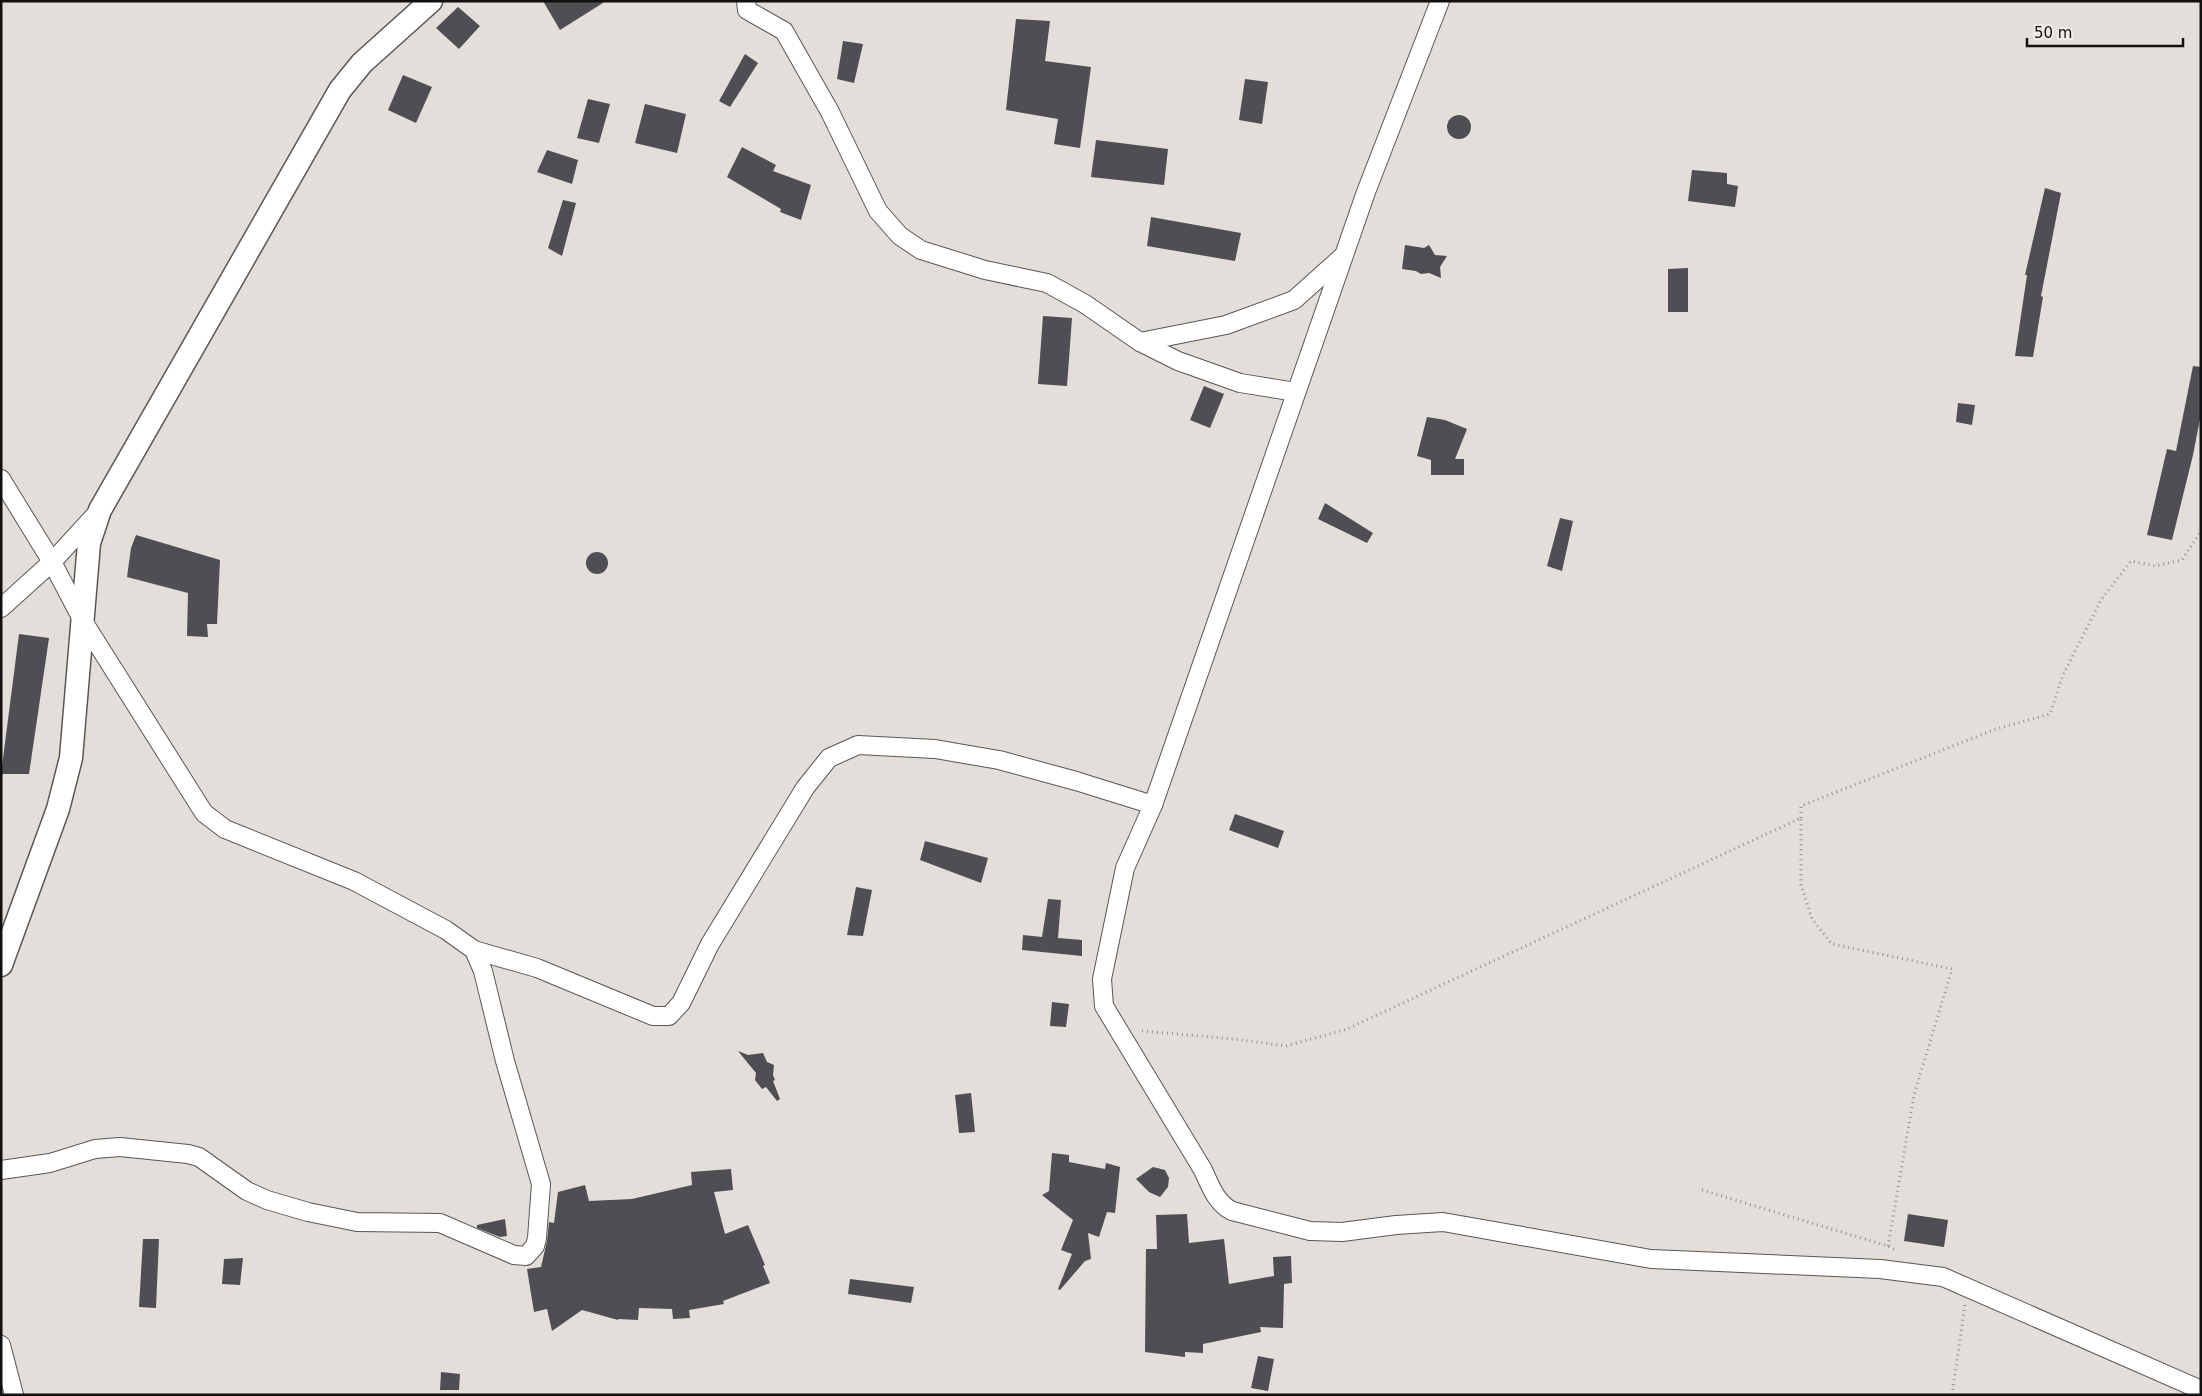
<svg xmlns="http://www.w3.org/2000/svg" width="2202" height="1396" font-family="'DejaVu Sans',sans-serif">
  <rect width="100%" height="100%" fill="#e3ded9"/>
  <g fill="#4e4e53">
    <path d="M543,1H606L560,30Z"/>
    <path d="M458,7L480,26L459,49L436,28Z"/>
    <path d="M1016,19L1050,21L1045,61L1091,67L1080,148L1054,144L1058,119L1006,110Z"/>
    <path d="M843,41L863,44L854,83L837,79Z"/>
    <path d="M745,54L758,63L730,107L719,101Z"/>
    <path d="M403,75L432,87L416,123L388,110Z"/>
    <path d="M1245,79L1268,82L1262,124L1239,120Z"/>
    <path d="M588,99L610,104L599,143L577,138Z"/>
    <path d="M645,104L686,114L677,153L635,143Z"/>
    <circle cx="1459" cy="127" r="12"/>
    <path d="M1096,140L1168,149L1164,185L1091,177Z"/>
    <path d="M742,147L776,165L773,171L811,185L801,220L780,212L781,209L727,177Z"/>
    <path d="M547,150L578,160L572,184L537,172Z"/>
    <path d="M1692,170L1727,173V184L1738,186L1735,207L1688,201Z"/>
    <path d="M2045,188L2061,193L2041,296L2043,297L2033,357L2015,356L2027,275H2025Z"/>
    <path d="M563,200L576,203L562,256L548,248Z"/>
    <path d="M1151,217L1241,233L1235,261L1147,246Z"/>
    <path d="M1405,245L1424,248L1429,245L1435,255L1447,256L1440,267L1441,278L1429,273L1421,274L1416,271L1402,269Z"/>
    <path d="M1688,268V312H1668V269Z"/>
    <path d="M1043,316L1072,318L1067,386L1038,384Z"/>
    <path d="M2193,366L2201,367V414L2193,455L2172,540L2147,535L2167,449L2176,451Z"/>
    <path d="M1204,386L1224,394L1210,428L1190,420Z"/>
    <path d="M1958,403L1975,405L1972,425L1956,422Z"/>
    <path d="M1427,417L1445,420L1467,429L1455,459H1464V475H1431V460L1417,456Z"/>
    <path d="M1325,503L1373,533L1367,543L1318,519Z"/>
    <path d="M1560,518L1573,521L1562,571L1547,566Z"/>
    <path d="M136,535L220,560L217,624H207L208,637L187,636L188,593L127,577L131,548Z"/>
    <circle cx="597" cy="563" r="11"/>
    <path d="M19,634L49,638L29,774H1Z"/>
    <path d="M1235,814L1284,831L1278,848L1229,830Z"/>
    <path d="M925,841L988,858L981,883L920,860Z"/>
    <path d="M856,887L872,890L863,936L847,935Z"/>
    <path d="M1048,899L1061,900L1058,938L1082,940V956L1022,950L1023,935L1042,937Z"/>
    <path d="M1052,1002L1069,1004L1066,1027L1050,1026Z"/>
    <path d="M738,1051L748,1055L763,1053L767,1062L774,1065L773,1075L775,1080L773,1081L780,1099L777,1101L766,1087L762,1089L755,1080L756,1073Z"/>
    <path d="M971,1093L975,1132L959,1133L955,1095Z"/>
    <path d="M1052,1153L1069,1155V1162L1105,1169L1106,1163L1120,1167L1115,1213L1107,1212L1099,1237L1088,1233L1091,1259L1085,1261L1060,1290L1058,1289L1072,1254L1061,1250L1073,1220L1042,1195L1049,1191Z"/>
    <path d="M1153,1167L1165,1170L1169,1178L1168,1187L1160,1197L1149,1192L1136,1179Z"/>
    <path d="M731,1169L733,1190L714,1192L725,1234L748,1225L765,1265L763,1266L770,1283L723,1301L724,1304L689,1310L690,1318L673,1319L672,1309L639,1308L638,1320L618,1319V1320L582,1310L552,1331L547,1309L534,1312L527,1269L541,1267L547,1241L549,1222L554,1223L558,1192L585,1185L589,1201L632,1199L692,1185L691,1172Z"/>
    <path d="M1187,1214L1189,1243L1224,1239L1229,1284L1274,1276L1273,1257L1291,1256L1292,1283L1284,1284L1283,1328L1260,1327L1261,1332L1203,1344V1353L1185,1352V1357L1145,1352L1146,1249H1157L1156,1215Z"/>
    <path d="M1908,1214L1948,1220L1944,1247L1904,1241Z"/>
    <path d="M505,1219L507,1236L500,1237L477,1228V1225Z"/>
    <path d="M143,1239H159L156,1308L139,1307Z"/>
    <path d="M243,1258L240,1285L222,1284L224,1259Z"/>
    <path d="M850,1279L914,1287L911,1303L848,1294Z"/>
    <path d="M1258,1356L1274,1359L1268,1391L1251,1388Z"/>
    <path d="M441,1372L460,1374L459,1390H440Z"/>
  </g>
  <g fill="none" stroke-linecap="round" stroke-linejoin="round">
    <g stroke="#5a5652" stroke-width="20">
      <g id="minor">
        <path d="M746,1L747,10L784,31L830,112L878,211L900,236L921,250L985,270L1047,283L1085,304L1140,342L1178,361L1240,383L1296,392"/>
        <path d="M1440,1L1366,192L1153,805L1125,868L1102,979L1104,1006L1203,1170C1210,1185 1216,1203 1232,1211L1310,1231L1342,1232L1396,1225L1443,1222L1651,1259L1880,1269L1943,1277L2201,1390"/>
        <path d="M1140,342L1226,325L1294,300L1342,257"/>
        <path d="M1,479L52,562L83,621L204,813L225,829L354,881L446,930L474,950L483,971L505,1061L541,1184L537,1238L535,1246L526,1256L514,1255L440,1223L357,1222L308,1212L267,1200L247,1191L199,1157L188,1154L120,1147L95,1149L50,1163L1,1170"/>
        <path d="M1,608L52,562L98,512"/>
        <path d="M474,950L537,968L653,1016H669L681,1003L710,944L805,788L829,758L858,745L935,749L999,760L1076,781L1153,805"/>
        <path d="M1,1345L14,1395"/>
      </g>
    </g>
    <g stroke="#5a5652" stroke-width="25">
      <path id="tertiary" d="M1,965L58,809L71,758L89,543L100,510L340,90L362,63L431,1"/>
    </g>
    <g stroke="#94908c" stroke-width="3" stroke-dasharray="1 4" stroke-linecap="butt">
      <path d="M1801,818V806L1996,729L2050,714L2063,675L2101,600L2131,561L2155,566L2182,560L2201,531"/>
      <path d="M1142,1031L1234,1039L1286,1046L1347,1029L1801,818V885L1812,919L1832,944L1952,969L1914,1095L1888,1246"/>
      <path d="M1702,1190L1888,1246L1897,1251"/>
      <path d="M1952,1395L1965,1305"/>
    </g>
    <use href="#minor" stroke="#fff" stroke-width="18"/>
    <use href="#tertiary" stroke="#fff" stroke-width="22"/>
  </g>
  <rect width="2202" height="1396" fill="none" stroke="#11100e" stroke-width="5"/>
  <path d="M2027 38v8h156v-8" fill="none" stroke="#11100e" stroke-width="2.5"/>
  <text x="2034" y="38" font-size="15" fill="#11100e" stroke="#f0ebe6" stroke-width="4" paint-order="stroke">50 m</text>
</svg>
